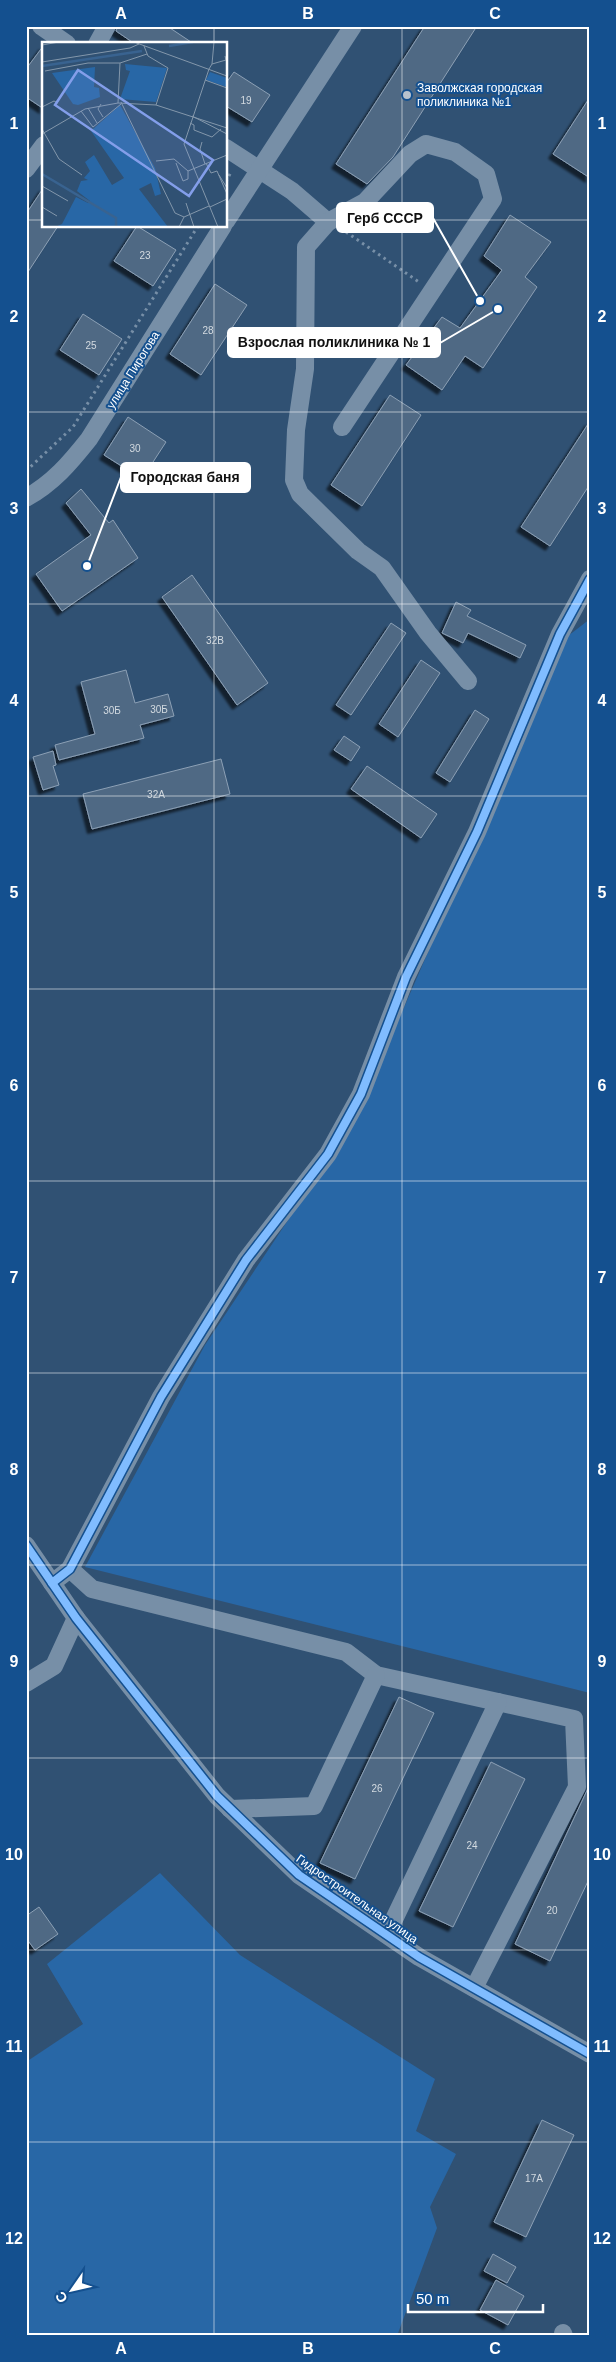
<svg xmlns="http://www.w3.org/2000/svg" width="616" height="2362" font-family="Arial,sans-serif">
  <defs>
    <filter id="shadow"><feDropShadow dx="-4.5" dy="4.5" stdDeviation="1" flood-color="#0009"/></filter>
  </defs>
  <rect width="100%" height="100%" fill="#305173"/>
  <g fill="#2867a6">
    <path d="M590,619V1693L85,1567L205,1345L356,1118L564,639Z"/>
    <path d="M160,1873L240,1955L435,2079L416,2131L456,2154L430,2207L437,2228L397,2336H26V2062L83,2024L47,1964Z"/>
  </g>
  <g fill="#4f6984" stroke="#8ca0b5" filter="url(#shadow)">
    <path d="M118,26H167L194,44H135L116,31Z"/>
    <path d="M425,26H477L393,157L367,184L336,164Z"/>
    <path d="M44,45V109L26,97V69Z"/>
    <path d="M234,72L270,95L252,122L226,106V83Z"/>
    <path d="M590,97V178L553,154Z"/>
    <path d="M44,187V226H58L26,275V214Z"/>
    <path d="M510,215L551,242L525,277L537,287L483,368L465,356L442,390L406,365L442,317L460,328L502,270L484,256Z"/>
    <path d="M137,226L176,250L153,286L114,261Z"/>
    <path d="M215,284L247,305L201,375L170,354Z"/>
    <path d="M83,314L122,339L99,375L60,350Z"/>
    <path d="M390,395L421,415L362,506L331,485Z"/>
    <path d="M128,417L166,442L142,479L104,455Z"/>
    <path d="M590,421V484L550,546L521,527Z"/>
    <path d="M81,489L109,523L113,520L138,558L62,611L36,574L91,535L66,503Z"/>
    <path d="M192,575L268,683L237,705L162,597Z"/>
    <path d="M456,602L471,610L467,616L526,645L520,658L468,633L463,643L442,633Z"/>
    <path d="M391,623L406,633L351,715L336,705Z"/>
    <path d="M421,660L440,673L398,737L379,724Z"/>
    <path d="M126,670L135,703L168,694L174,716L140,725L144,738L59,760L55,745L95,734L81,682Z"/>
    <path d="M475,710L489,719L450,782L436,773Z"/>
    <path d="M344,736L360,747L351,761L334,750Z"/>
    <path d="M53,751L56,765L53,766L59,785L43,790L33,757Z"/>
    <path d="M221,759L230,794L92,829L83,794Z"/>
    <path d="M367,766L437,814L421,838L351,789Z"/>
    <path d="M399,1697L434,1713L355,1879L320,1863Z"/>
    <path d="M491,1762L525,1779L453,1927L419,1911Z"/>
    <path d="M590,1784V1877L550,1961L515,1944Z"/>
    <path d="M39,1907L58,1934L35,1950L26,1938V1916Z"/>
    <path d="M542,2120L574,2135L526,2237L494,2222Z"/>
    <path d="M493,2254L516,2267L507,2283L484,2271Z"/>
    <path d="M496,2280L524,2296L508,2325L480,2310Z"/>
  </g>
  <g fill="none" stroke-linecap="round" stroke-linejoin="round">
    <g stroke="#778fa7" stroke-width="3" stroke-dasharray="2.5 4" stroke-linecap="butt">
      <path d="M226,182L231,172"/>
      <path d="M346,232L419,282"/>
      <path d="M26,471L73,427L198,226"/>
    </g>
    <g stroke="#778fa7" stroke-width="18">
      <path d="M41,26L67,44"/>
      <path d="M97,44L107,26"/>
      <path d="M226,148L292,191L328,222L306,247L305,369L296,430L294,480L300,494L358,551L382,568L428,633L468,681"/>
      <path d="M26,169L44,145"/>
      <path d="M226,221L353,26"/>
      <path d="M328,222L365,202L410,154L426,144L455,152L486,174L493,199L342,427"/>
      <path d="M26,498C53,483 70,463 89,439L223,226"/>
      <path d="M26,1545L76,1618L217,1796L299,1875L419,1957L590,2054"/>
      <path d="M70,1569L92,1589L346,1652L376,1675L574,1719L577,1787L474,1988"/>
      <path d="M52,1583L70,1569L161,1397L246,1260L328,1154L361,1094L406,977L477,832L560,634L590,579"/>
      <path d="M26,1683L54,1666L76,1618"/>
      <path d="M230,1809L314,1806L376,1675"/>
      <path d="M387,1934L498,1702"/>
      <path d="M563,2333L564,2336"/>
    </g>
    <g stroke="#14508f" stroke-width="11">
      <g id="cycleway">
        <path d="M26,1545L76,1618L217,1796L299,1875L419,1957L590,2054"/>
        <path d="M52,1583L70,1569L161,1397L246,1260L328,1154L361,1094L406,977L477,832L560,634L590,579"/>
      </g>
    </g>
    <use href="#cycleway" stroke="#80bcff" stroke-width="8"/>
  </g>
  <path fill="none" stroke="#fff" stroke-width="1" stroke-opacity="0.55" d="M214,26V44M402,26V2336M26,220H44M226,220H590M214,226V2336M26,412H590M26,604H590M26,796H590M26,989H590M26,1181H590M26,1373H590M26,1565H590M26,1758H590M26,1950H590M26,2142H590"/>
  <circle fill="#b7c2ce" stroke="#14508f" stroke-width="2" cx="407" cy="95" r="5"/>
  <g text-anchor="middle" stroke-width="4" stroke-linejoin="round" paint-order="stroke">
    <g font-size="10" fill="#d3dae0">
      <text x="246" y="104">19</text>
      <text x="145" y="259">23</text>
      <text x="208" y="334">28</text>
      <text x="91" y="349">25</text>
      <text x="135" y="452">30</text>
      <text x="215" y="644">32В</text>
      <text x="159" y="713">30Б</text>
      <text x="112" y="714">30Б</text>
      <text x="156" y="798">32А</text>
      <text x="377" y="1792">26</text>
      <text x="472" y="1849">24</text>
      <text x="552" y="1914">20</text>
      <text x="534" y="2182">17А</text>
    </g>
    <g font-size="12" fill="#fff" stroke="#14508f" text-anchor="start">
      <text x="417" y="92">Заволжская городская<tspan x="417" dy="14">поликлиника №1</tspan></text>
    </g>
    <g font-size="12" fill="#fff" stroke="#14508f">
      <text transform="translate(133 370) rotate(-58)" y="4">улица Пирогова</text>
      <text transform="translate(357 1899) rotate(35)" y="4">Гидростроительная улица</text>
    </g>
  </g>
  <g transform="translate(42 42)">
    <rect width="185" height="185" fill="#305173"/>
    <path d="M83,22L125,26L114,60L78,57L88,29L84,28ZM53,25L52,45L57,46L58,55L36,63L31,62L10,31ZM168,30L185,36V45L164,38ZM78,63L113,126L119,152L113,154L109,141L97,147L126,185H13L20,182L34,155L46,161L48,159L35,149L39,139L46,138L42,136L48,129L43,120L52,113L70,143L82,136L49,89Z" fill="#2867a6"/>
    <path fill="none" stroke="#396390" stroke-width="2.5" d="M127,4L151,0M0,24L100,9M0,132L74,176V185"/>
    <path fill="none" stroke="#8397ab" stroke-width="1" d="M92,0L185,34M0,3L17,0M102,4L106,14L126,26L114,63M0,20L88,6L97,2M170,22L172,0M3,29L46,21H78L105,12M163,38L185,46M79,60L133,171L142,175M76,61L78,21M59,62L56,67L61,75M0,65L12,59L16,61M46,66L55,81M39,69L51,85L79,62M150,74L185,92M148,81L152,83V88L170,95L179,87M0,87L17,117L40,133M0,92L43,67L76,61L114,63L185,86M160,100L158,107L163,122M114,119L132,117L146,129L185,113M134,121L141,139L146,137V129M164,121L169,131L175,129L185,152M177,133L185,146M0,144L26,159M144,161L152,185M0,165L15,174M168,165L185,157M137,185L142,175L167,164M176,185L142,102L167,27L170,22L184,18L183,14"/>
    <path fill="#839eea" fill-opacity="0.15" stroke="#839eea" stroke-width="2.5" d="M36,28L171,118L147,154L13,63Z"/>
    <rect width="185" height="185" fill="none" stroke="#fff" stroke-width="2.5"/>
  </g>
  <path fill="none" stroke="#fff" stroke-width="2" d="M480 301L433 218M498 309L440 343M87 566L121 477"/>
  <g fill="#fff" stroke="#14508f" stroke-width="2">
    <circle cx="480" cy="301" r="5"/>
    <circle cx="498" cy="309" r="5"/>
    <circle cx="87" cy="566" r="5"/>
  </g>
  <g fill="#fff" stroke="#fff" stroke-width="2">
    <rect x="337" y="203" width="96" height="29" rx="5"/>
    <rect x="228" y="328" width="212" height="29" rx="5"/>
    <rect x="121" y="463" width="129" height="29" rx="5"/>
  </g>
  <g font-size="14" text-anchor="middle" font-weight="bold" fill="#111">
    <text x="385" y="223">Герб СССР</text>
    <text x="334" y="347">Взрослая поликлиника № 1</text>
    <text x="185" y="482">Городская баня</text>
  </g>
  <rect width="616" height="2362" fill="none" stroke="#14508f" stroke-width="55"/>
  <g transform="translate(72 2290) rotate(236)" stroke="#14508f" stroke-width="4" paint-order="stroke">
  <path d="M0-4L9 19L0 12L-9 19Z" fill="#ffffff"/>
  <text y="-8" font-size="14" font-weight="bold" text-anchor="middle" fill="#ffffff">С</text>
  </g>
  <path d="M408 2304v8h135v-8" fill="none" stroke="#ffffff" stroke-width="2.5"/>
  <text x="416" y="2304" font-size="15" fill="#ffffff" stroke="#14508f" stroke-width="4" paint-order="stroke">50 m</text>
  <rect x="28" y="28" width="560" height="2306" fill="none" stroke="#fff" stroke-width="2"/>
  <g font-size="16" text-anchor="middle" font-weight="bold" fill="#fff">
    <text x="121" y="19">A</text>
    <text x="308" y="19">B</text>
    <text x="495" y="19">C</text>
    <text x="14" y="129">1</text>
    <text x="602" y="129">1</text>
    <text x="14" y="322">2</text>
    <text x="602" y="322">2</text>
    <text x="14" y="514">3</text>
    <text x="602" y="514">3</text>
    <text x="14" y="706">4</text>
    <text x="602" y="706">4</text>
    <text x="14" y="898">5</text>
    <text x="602" y="898">5</text>
    <text x="14" y="1091">6</text>
    <text x="602" y="1091">6</text>
    <text x="14" y="1283">7</text>
    <text x="602" y="1283">7</text>
    <text x="14" y="1475">8</text>
    <text x="602" y="1475">8</text>
    <text x="14" y="1667">9</text>
    <text x="602" y="1667">9</text>
    <text x="14" y="1860">10</text>
    <text x="602" y="1860">10</text>
    <text x="14" y="2052">11</text>
    <text x="602" y="2052">11</text>
    <text x="14" y="2244">12</text>
    <text x="602" y="2244">12</text>
    <text x="121" y="2354">A</text>
    <text x="308" y="2354">B</text>
    <text x="495" y="2354">C</text>
  </g>
</svg>
